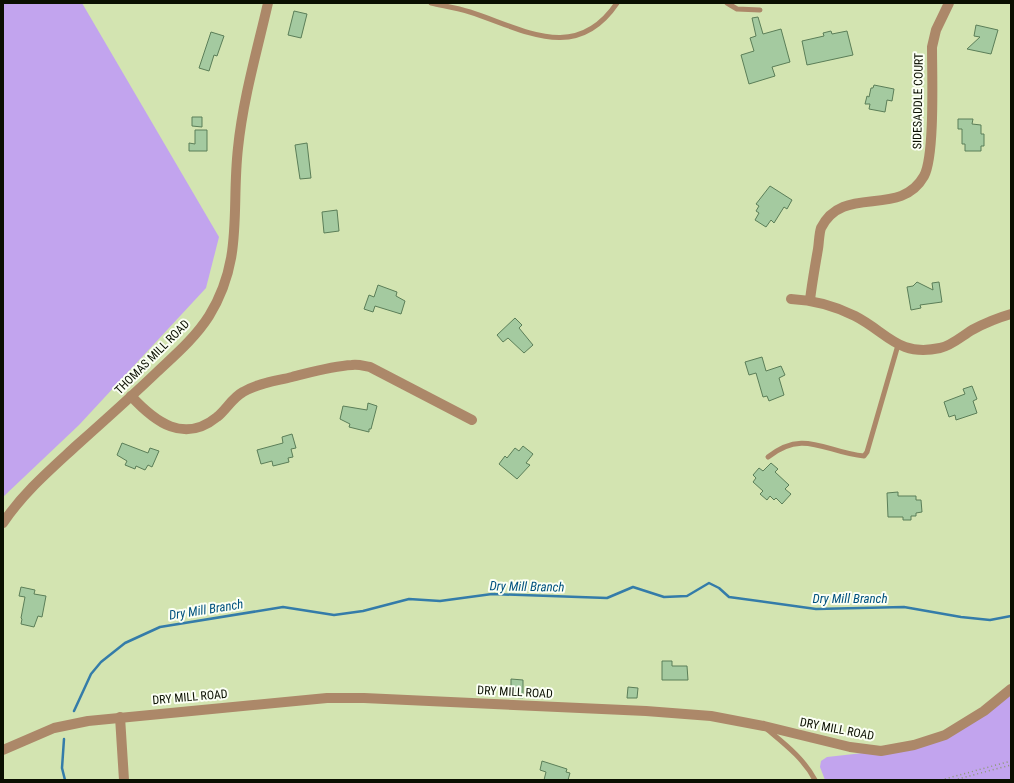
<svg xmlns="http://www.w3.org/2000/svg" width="1014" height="783" font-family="'Roboto Condensed',sans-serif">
  <rect width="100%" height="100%" fill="#d3e4b1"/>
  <g fill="#c2a4ee">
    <path d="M3,3H82L219,237L206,288L79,425L3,497Z"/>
    <path d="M1011,689V780H825L820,767L821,761L827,757L881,751L945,735Z"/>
  </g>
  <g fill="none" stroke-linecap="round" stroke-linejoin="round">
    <g stroke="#347ca9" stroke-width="2.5">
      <path d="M74,711L91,674L101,662L125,643L160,627L283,607L334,615L363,611L409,599L440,601L492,594L607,598L633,587L664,597L687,596L709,583L719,588L729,597L816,609L904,607L961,617L990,620L1011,616"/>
      <path d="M64,739L62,768L65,780"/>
    </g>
  </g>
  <g fill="#a4caa0" stroke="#5b7e58">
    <path d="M294,11L307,14L301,38L288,35Z"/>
    <path d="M758,17L763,34L781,29L790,62L772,67L775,76L749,84L741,55L754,51L750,38L756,36L752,18Z"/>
    <path d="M976,25L998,30L991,54L967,49L980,37L974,36Z"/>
    <path d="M831,31L832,34L847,31L853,55L807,65L802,41L824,36L823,33Z"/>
    <path d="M211,32L224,36L217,56L214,55L209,71L199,68Z"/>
    <path d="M874,85L894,89L892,101L887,100L885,112L869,109L870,104H865L867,96L869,97L871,88H873Z"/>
    <path d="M192,117H202V127L192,126Z"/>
    <path d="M958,119H973L972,124L981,125V134H984V146H981V151H965V144H962V129H958Z"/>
    <path d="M195,130H207V151H189V143L195,144Z"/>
    <path d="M307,143L311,178L300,179L295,145Z"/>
    <path d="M770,186L792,200L787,209L784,207L774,223L771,220L766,227L755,220L759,213L756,211L759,206L756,204Z"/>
    <path d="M337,210L339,231L324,233L322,212Z"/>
    <path d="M917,282L933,290L932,283L939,282L942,302L920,305L921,308L911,310L907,287L913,286Z"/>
    <path d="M378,285L397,292L396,296L405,301L401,314L375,306L373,312L364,309L369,295L374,297Z"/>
    <path d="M515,318L522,325L519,328L533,345L524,353L508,338L503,342L497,335Z"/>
    <path d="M762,357L766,371L781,366L785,375L779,378L784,395L769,401L767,396L763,397L756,373L749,375L745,362Z"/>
    <path d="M972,386L977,399L973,401L977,413L956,420L955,415L949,417L944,402L965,394L963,389Z"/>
    <path d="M368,403L377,406L371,429H369V432L349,427L350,424L340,419L343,406L367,410Z"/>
    <path d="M292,434L296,448L291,449L293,457L288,458L289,462L273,466L272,461L261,464L257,450L283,443L282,437Z"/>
    <path d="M122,443L148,453L150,448L159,451L152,467L148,465L145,470L136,466L135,469L125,465L127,461L117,455Z"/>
    <path d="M523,446L533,454L526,463L530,465L517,479L499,464L505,456L507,458L515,448L519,451Z"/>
    <path d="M771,463L778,469L775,472L789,485L785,489L791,494L782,504L776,498L774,500L770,496L767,500L760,494L763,491L753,482L756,478L753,475L759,468L763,471Z"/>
    <path d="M898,492V496H916V500H921L922,512L916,513V516H911V520H903V517H888L887,493Z"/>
    <path d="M21,587L35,590L34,594L46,596L42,617L38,616L34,627L21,624L22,619L21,618L25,597L19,596Z"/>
    <path d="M662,661H672V666H687L688,680H662Z"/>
    <path d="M511,679L523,680V698L511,697Z"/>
    <path d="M628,687L638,688L637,698H627Z"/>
    <path d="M542,761L567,769L566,772L570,773L568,780H544L546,772L540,770Z"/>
  </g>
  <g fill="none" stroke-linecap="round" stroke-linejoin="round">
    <g stroke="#8c9973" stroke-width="1.5" stroke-dasharray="1 3" stroke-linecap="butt">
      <path d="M941,780L1011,761"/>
      <path d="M954,780L1011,765"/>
    </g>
    <g stroke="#ac8869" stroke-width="5">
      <path d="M431,3C444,6 457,8 470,12C523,29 576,64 617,3"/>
      <path d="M727,3L737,9L760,10"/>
      <path d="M768,457C804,428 826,453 864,456L867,452L898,345"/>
      <path d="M768,730C786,745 804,759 815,780"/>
    </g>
    <g stroke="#ac8869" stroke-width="10">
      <path d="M791,299C813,300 835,306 855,316C888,333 898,357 940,348C951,346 962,336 972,330C985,323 997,318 1011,314"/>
      <path d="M810,300C812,283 815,266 818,249C819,243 819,234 821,228C843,183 900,219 924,176C935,156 932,74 932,47L936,30L949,3"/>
      <path d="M131,396C155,422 184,444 217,417C226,410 232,398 243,392C258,383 276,381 292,377C312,372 332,366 352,365C358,364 364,366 370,367L472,420"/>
      <path d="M3,523C23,493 50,470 77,445C104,421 131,397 157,372C175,355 195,338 209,316C244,259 231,210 238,148C243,99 257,51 268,3"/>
      <path d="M120,717L124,780"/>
    </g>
    <path stroke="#ac8869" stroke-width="10" d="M3,750L54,728L88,721L327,698H364L646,711L711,716L764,726L850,747L881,751L914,745L945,735L984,711L1011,689"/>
  </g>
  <g text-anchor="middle" stroke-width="4" stroke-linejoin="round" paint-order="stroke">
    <g font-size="12" fill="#0a0f01" stroke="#fbfff4">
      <text transform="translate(918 101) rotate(-89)" y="4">SIDESADDLE COURT</text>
      <text transform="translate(152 357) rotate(-45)" y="4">THOMAS MILL ROAD</text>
      <text transform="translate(515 692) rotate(3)" y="4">DRY MILL ROAD</text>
      <text transform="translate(190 697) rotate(-5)" y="4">DRY MILL ROAD</text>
      <text transform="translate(837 729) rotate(11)" y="4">DRY MILL ROAD</text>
    </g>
    <g font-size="13" font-style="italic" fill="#01527f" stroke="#fbfff4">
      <text transform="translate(527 586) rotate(1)" y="5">Dry Mill Branch</text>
      <text x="850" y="603">Dry Mill Branch</text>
      <text transform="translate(206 609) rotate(-9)" y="5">Dry Mill Branch</text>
    </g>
  </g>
  <rect width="1014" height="783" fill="none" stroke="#0a0f01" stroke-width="8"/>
</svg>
